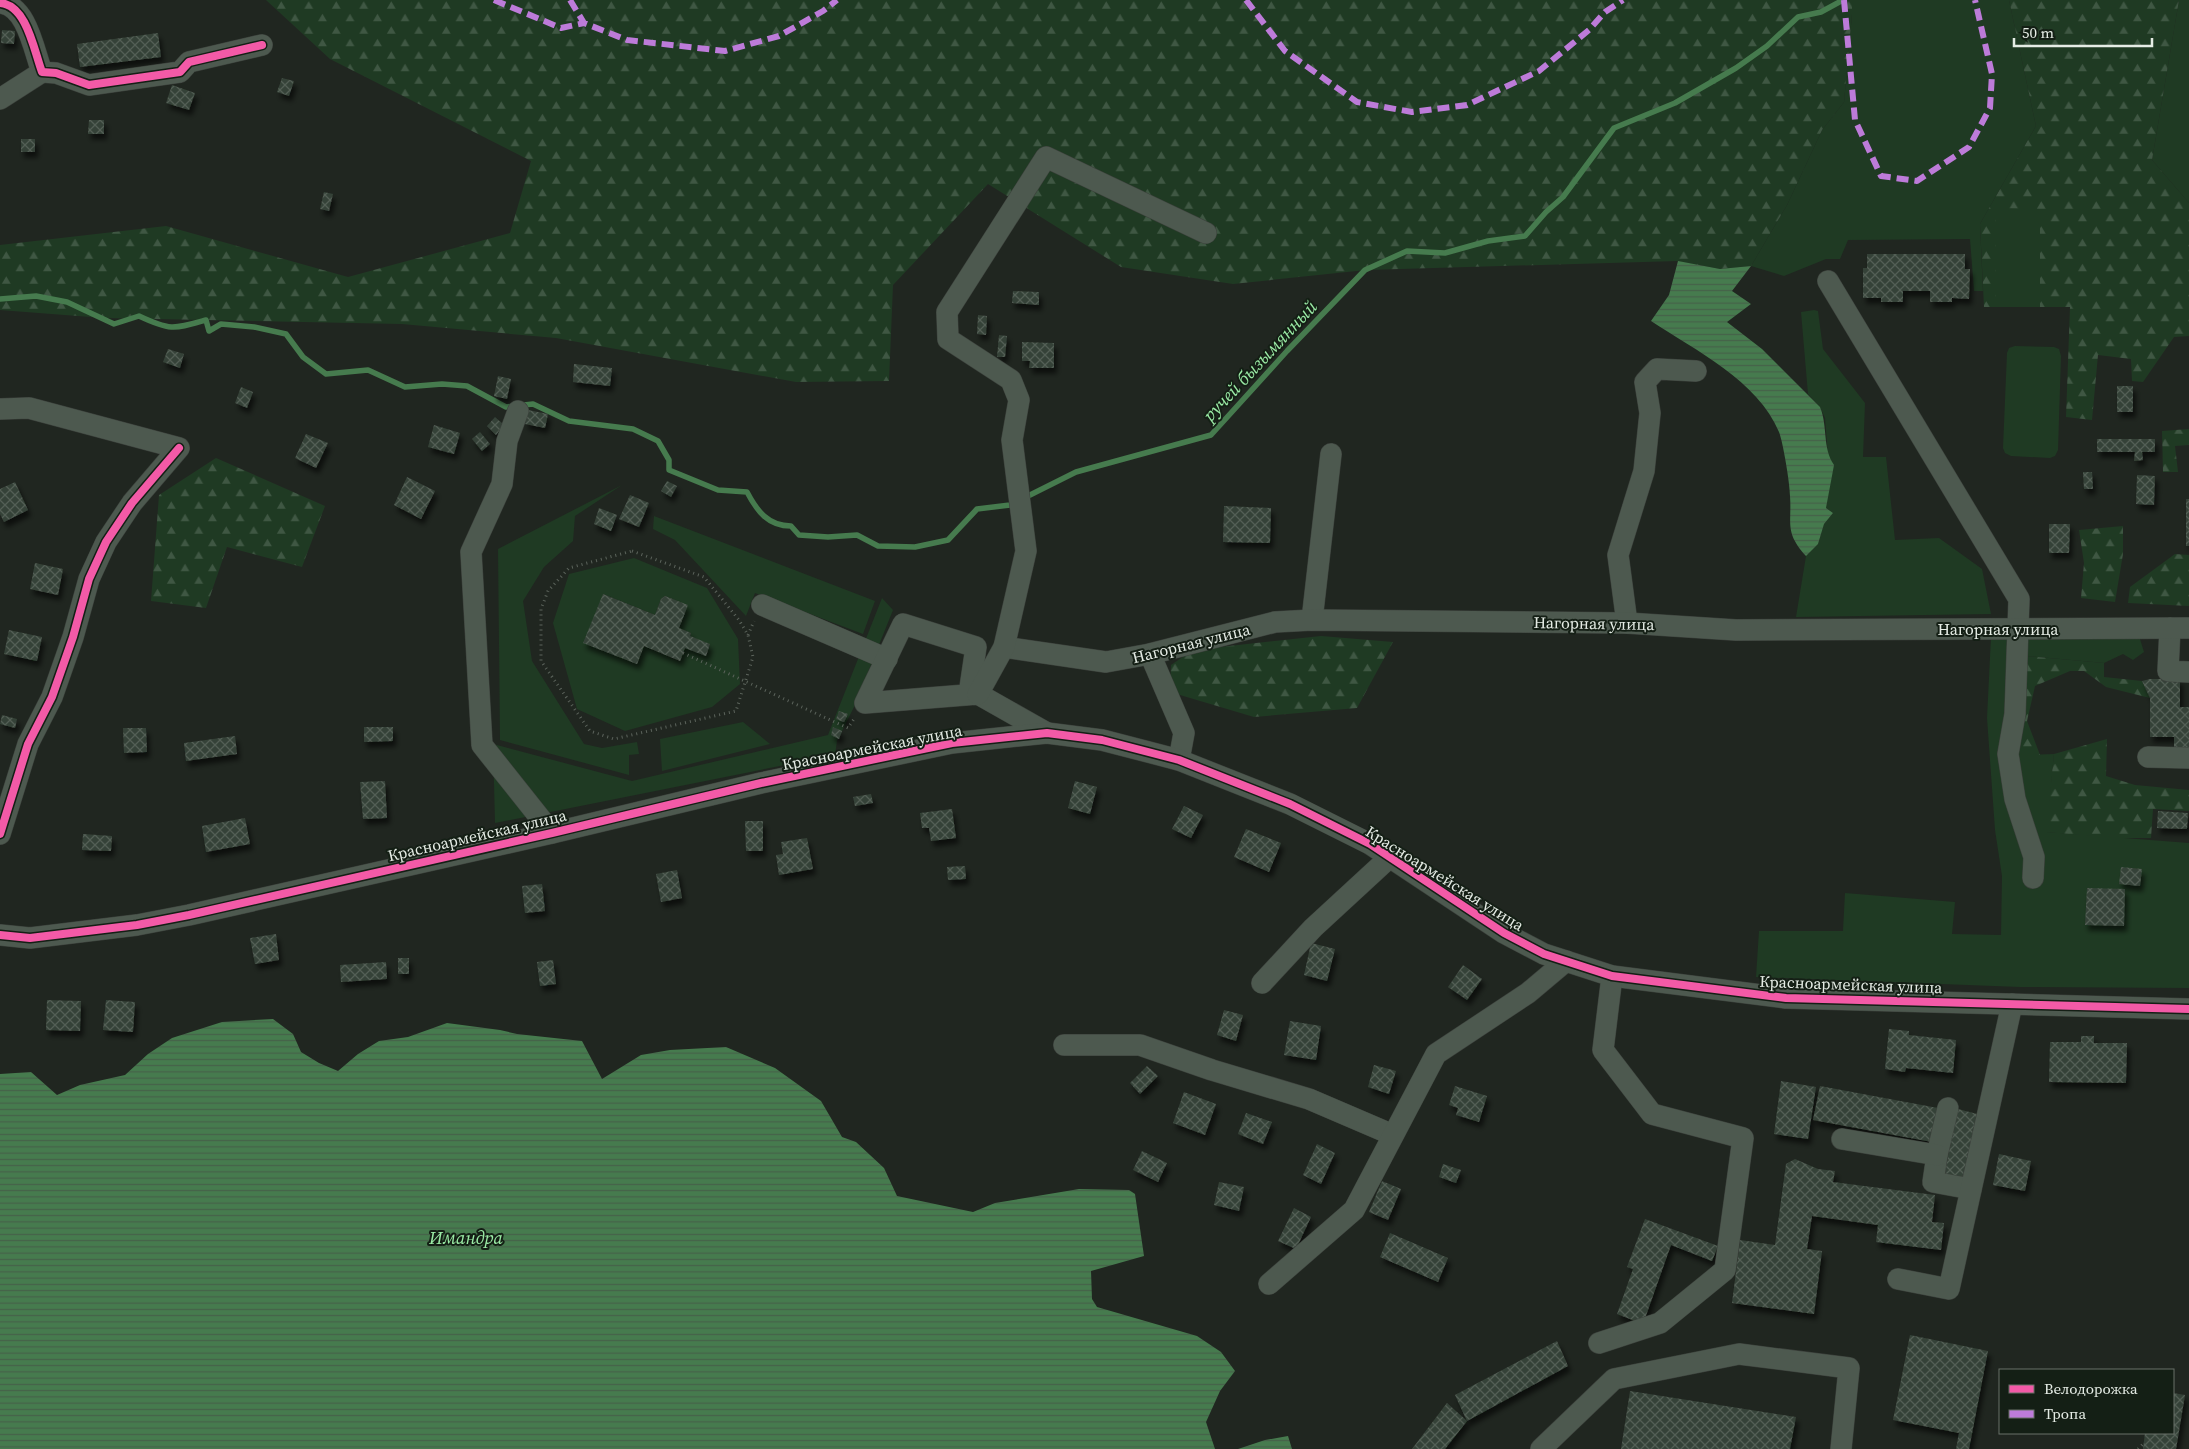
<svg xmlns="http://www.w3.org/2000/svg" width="2189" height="1449" font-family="'Source Serif 4',serif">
  <defs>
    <pattern id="forest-firs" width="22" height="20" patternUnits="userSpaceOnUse" patternTransform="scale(1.25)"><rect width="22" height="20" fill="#1f3a23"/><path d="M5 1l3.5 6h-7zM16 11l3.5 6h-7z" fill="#3f5743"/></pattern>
    <pattern id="water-rules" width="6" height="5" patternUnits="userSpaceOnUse" patternTransform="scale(1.25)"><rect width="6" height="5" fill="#467b4e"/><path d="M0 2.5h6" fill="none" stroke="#46614a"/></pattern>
    <pattern id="building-cross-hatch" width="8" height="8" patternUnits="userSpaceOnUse" patternTransform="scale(1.25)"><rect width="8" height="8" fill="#364338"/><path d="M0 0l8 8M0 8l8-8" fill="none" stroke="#535e55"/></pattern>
    <filter id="shadow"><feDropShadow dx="3" dy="5.5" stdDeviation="2.5" flood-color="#0009"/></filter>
  </defs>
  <rect width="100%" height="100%" fill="#202620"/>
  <g fill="#1f3a23" fill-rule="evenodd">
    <path d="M1852,0H2009L2036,126L1980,224L1983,291H1974L1970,239L1848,240L1840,259H1826L1784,276L1751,266L1787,205L1822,130L1844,102L1852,14Z"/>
    <path d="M2179,0H2189V203L2152,160Z"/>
    <path d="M1996,208H2041L2040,307H1996Z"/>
    <path d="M1814,310L1818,311L1823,349L1865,403L1863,457H1886L1895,540L1939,538L1982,569L1991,614L1796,617L1806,556L1818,544L1824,524L1833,513L1826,508L1833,465L1828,457L1825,418L1820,407L1808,394L1801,312Z"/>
    <path d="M2015,346L2054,347L2059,349L2061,356L2058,450L2055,456L2050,458L2011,456L2005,453L2003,448L2007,353L2009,348Z"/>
    <path d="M622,485L575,516L573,541L544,567L523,601L532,661L584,744L602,748L637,742L639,754L629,755V775L500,740L498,549Z"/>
    <path d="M654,516L875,601L863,634L755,593L746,616L675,540L653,529Z"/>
    <path d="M634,558L707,588L738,639L740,684L712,707L625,731L577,709L553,623L569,574ZM603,594L655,615L661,599L665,596L687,605L679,628L691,633L690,636L710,645L706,656L685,648L679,661L644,646Z"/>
    <path d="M882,598L893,610L854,707L837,741L835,755L495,823L493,744L632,781L828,735Z"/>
    <path d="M1991,637L2140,639L2144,652L2133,660L2123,654L2104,663L2026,656L2023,755L2054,754L2047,832L2189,843V988L2020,987L1756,977L1759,931H1843L1845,893L1955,902L1952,934L2001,935L2002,876L1995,830L1987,718Z"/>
    <path d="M743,722L770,744L662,771L660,739Z"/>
  </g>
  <g fill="url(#forest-firs)">
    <path d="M266,0H1852V14L1844,102L1822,130L1787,205L1751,266L1720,269L1677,261L1366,270L1233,284L1121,267L988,184L893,285L889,381L796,382L556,338L402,324L104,318L0,310V245L166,226L348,277L510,233L531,161L330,59Z"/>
    <path d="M2009,0H2179L2152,160L2189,203V336L2174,337L2143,382L2132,381L2131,359L2098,355L2092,420L2066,417L2070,307H2040V209L1996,208V307H1984L1980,224L2036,126Z"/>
    <path d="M2189,429V445L2175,446L2178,472H2163L2162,431Z"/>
    <path d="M216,458L325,506L302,567L227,547L206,608L151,601L159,495Z"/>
    <path d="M2123,526V554L2115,602L2081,598L2084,563L2079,530Z"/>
    <path d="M2175,554L2189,555V606L2128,603L2130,587Z"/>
    <path d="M1321,636L1393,642L1357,708L1254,717L1170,692L1171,665L1193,650Z"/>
    <path d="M2026,656L2104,663V677L2142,681L2150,698L2106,687L2084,671H2070L2035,686L2027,721L2040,755H2023L2021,661Z"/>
    <path d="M2107,739L2106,776L2135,785L2189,790V811L2153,809L2151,838H2113L2046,832L2054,754Z"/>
  </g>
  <g fill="url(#water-rules)">
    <path d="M1678,261L1720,269L1751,266L1732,291L1751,304L1727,322L1762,349L1820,407C1828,426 1822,448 1834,465L1826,508L1833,513L1824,524L1818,544L1806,556C1784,532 1792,523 1790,496C1790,484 1783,442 1779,432C1758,381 1695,350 1651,321L1669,295Z"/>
    <path d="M273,1019L293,1034L301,1052L319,1063L338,1071L358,1054L379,1041L408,1037L447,1023L500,1030L517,1034L582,1041L602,1079L641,1055L670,1050L726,1047L775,1068L821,1101L842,1137L856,1142L884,1168L897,1196L973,1212L995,1203L1079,1189L1129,1190L1135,1194L1144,1256L1091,1271L1092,1299L1097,1307L1197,1336L1221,1352L1235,1371L1220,1391L1206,1422L1215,1449H0V1074L31,1072L57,1095L80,1085L125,1075L148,1054L172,1038L222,1022Z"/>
    <path d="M1288,1436L1292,1449H1238L1265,1440Z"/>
  </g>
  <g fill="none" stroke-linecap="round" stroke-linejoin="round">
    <g stroke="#467b4e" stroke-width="5.5">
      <path d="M0,299L36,296L67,302L114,324L139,316C171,331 174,329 206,320L209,331L221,324L254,327L286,334L303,357L326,374L368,370L405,387L442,384L467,386L506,407L533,404L569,421L633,429L658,441L669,460V470L718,490L747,492C757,511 768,526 791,526L799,535L828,537L857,535L878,546L915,547L948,540L977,509L1010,505L1016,502"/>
      <path d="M1024,498L1076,472L1211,435L1287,351L1365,270L1407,251L1445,253L1488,241L1525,236L1546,212L1563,197L1614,128L1675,103L1736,68L1767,46L1798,17L1821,12L1843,0"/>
    </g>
  </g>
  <g fill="url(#building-cross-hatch)" filter="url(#shadow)">
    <path d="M2,30L15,31L14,44L1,43Z"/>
    <path d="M158,33L161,57L80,67L77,44Z"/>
    <path d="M282,78L294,81L289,96L277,92Z"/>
    <path d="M172,85L195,93L189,110L166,103Z"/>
    <path d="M89,120H104V134H88Z"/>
    <rect x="21" y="139" width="14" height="13"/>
    <path d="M324,192L333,194L329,211L320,209Z"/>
    <path d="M1867,254H1965V269H1970L1969,299L1952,298V302H1930V291H1903V302H1881V298H1863V268H1867Z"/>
    <path d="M1013,291L1039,292V305L1012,303Z"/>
    <path d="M978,315L987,316L986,335L977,334Z"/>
    <path d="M999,335L1007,336L1005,357H997Z"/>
    <path d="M1022,342L1054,343V368H1029L1030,361H1022Z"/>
    <path d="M168,349L184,354L180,368L163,362Z"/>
    <path d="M574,364L612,368L610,386L573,382Z"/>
    <path d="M498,376L511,379L507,399L494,396Z"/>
    <rect x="2117" y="386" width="16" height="26"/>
    <path d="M241,387L253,392L247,408L235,403Z"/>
    <path d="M528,410L548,414L545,428L525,424Z"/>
    <path d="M495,417L504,425L496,435L487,426Z"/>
    <path d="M434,425L460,433L454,454L428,447Z"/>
    <path d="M480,432L490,444L482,451L472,439Z"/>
    <path d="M306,434L328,443L316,468L295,458Z"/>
    <path d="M2097,439H2155V452H2142L2143,460L2134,461L2135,452H2097Z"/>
    <path d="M2083,472H2092L2093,489H2084Z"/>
    <path d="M2137,475L2155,476L2154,505L2136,504Z"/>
    <path d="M407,477L435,491L421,519L394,505Z"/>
    <path d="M667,481L677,486L671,497L661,491Z"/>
    <path d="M15,482L28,510L4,522L0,514V489Z"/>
    <path d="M630,495L649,503L639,527L619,519Z"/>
    <rect x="2186" y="499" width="3" height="47"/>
    <path d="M1224,506L1271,508L1270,543L1223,542Z"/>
    <path d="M599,508L617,515L611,531L594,524Z"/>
    <path d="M2049,524H2070L2069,553H2049Z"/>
    <path d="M35,563L63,569L58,595L30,589Z"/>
    <path d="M603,594L655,615L661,599L665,596L688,605L679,628L691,633L690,636L710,644L706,656L685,648L680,661L644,646L637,664L583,643Z"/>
    <path d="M9,630L42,637L37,661L4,654Z"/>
    <path d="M2150,679H2180V707H2189V747H2174V737H2150V698L2142,681Z"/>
    <path d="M839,711L848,714L844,722L836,719Z"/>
    <path d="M2,715L17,719L15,728L0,724Z"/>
    <path d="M364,727H393V741L364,742Z"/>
    <path d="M833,727L842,731L839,739L831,735Z"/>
    <path d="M123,728H146L147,752L124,753Z"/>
    <path d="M235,736L237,754L186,761L184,743Z"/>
    <path d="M385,781L387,818L363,819L360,782Z"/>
    <path d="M1075,781L1097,787L1090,814L1068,808Z"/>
    <path d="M871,794L873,803L855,806L853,797Z"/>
    <path d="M1184,806L1203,815L1191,838L1172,829Z"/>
    <path d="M952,809L956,838L931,841L929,828H922L920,813Z"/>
    <path d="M2158,811L2188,813L2187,829L2157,828Z"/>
    <path d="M245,818L250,844L206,852L202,826Z"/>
    <path d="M745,821H763V851H746Z"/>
    <path d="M1246,829L1281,843L1269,872L1234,857Z"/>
    <path d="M83,834L112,836L111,851L82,850Z"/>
    <path d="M807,838L813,869L779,875L776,855L783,854L781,842Z"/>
    <path d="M965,866L966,879L948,880L947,867Z"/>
    <path d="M2121,867L2142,869L2140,886L2119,884Z"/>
    <path d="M677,870L682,898L661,902L656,874Z"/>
    <path d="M542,884L545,911L525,913L522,886Z"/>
    <path d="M2087,888L2125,889L2124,926L2085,925Z"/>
    <path d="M276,934L279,960L255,964L250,938Z"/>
    <path d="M1311,943L1335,949L1327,981L1304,975Z"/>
    <rect x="398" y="958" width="11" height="16"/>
    <path d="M553,960L556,984L540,986L537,962Z"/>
    <path d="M386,962L387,979L341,982L340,965Z"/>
    <path d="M1463,965L1482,979L1467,1000L1448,987Z"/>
    <path d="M47,1000L81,1001L80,1031L46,1030Z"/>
    <path d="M106,1000L135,1002L133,1032L103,1030Z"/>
    <path d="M1224,1010L1243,1015L1236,1041L1217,1035Z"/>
    <path d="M1290,1021L1321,1026L1316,1060L1284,1055Z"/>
    <path d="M1889,1029L1909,1031V1035L1956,1040L1953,1073L1906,1068L1905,1072L1885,1069Z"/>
    <path d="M2081,1036H2094V1043H2127L2126,1083L2049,1082L2050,1042H2081Z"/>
    <path d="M1374,1065L1396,1071L1389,1094L1368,1087Z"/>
    <path d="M1147,1066L1158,1076L1140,1094L1130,1083Z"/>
    <path d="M1781,1081L1816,1087L1808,1139L1774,1134Z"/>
    <path d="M1455,1086L1487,1096L1479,1122L1456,1115L1458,1108L1449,1105Z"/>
    <path d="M1820,1086L1938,1108L1932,1142L1813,1120Z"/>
    <path d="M1184,1092L1216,1104L1205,1135L1173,1123Z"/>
    <path d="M1958,1109L1981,1115L1967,1180L1944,1174Z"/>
    <path d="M1246,1113L1272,1122L1263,1144L1238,1134Z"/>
    <path d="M1317,1144L1335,1153L1321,1184L1303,1175Z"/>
    <path d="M1142,1151L1167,1163L1158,1182L1133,1170Z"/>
    <path d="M1999,1154L2031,1161L2025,1191L1993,1185Z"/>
    <path d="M1795,1159L1818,1169L1835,1171L1833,1182L1935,1195L1932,1222L1944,1223L1941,1250L1876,1242L1878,1225L1812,1216L1807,1249L1822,1251L1814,1314L1732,1303L1740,1240L1775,1245L1786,1164Z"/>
    <path d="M1443,1164L1461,1170L1456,1183L1439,1177Z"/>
    <path d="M1382,1181L1401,1189L1388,1220L1369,1212Z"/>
    <path d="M1219,1182L1244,1187L1239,1211L1214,1205Z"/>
    <path d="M1294,1208L1311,1217L1296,1249L1278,1241Z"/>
    <path d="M1645,1219L1718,1246L1712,1261L1671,1245L1643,1324L1617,1314L1633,1269L1627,1267Z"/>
    <path d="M1390,1233L1448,1258L1438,1282L1380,1257Z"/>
    <path d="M1910,1335L1988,1351L1969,1449H1956L1959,1433L1893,1420Z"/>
    <path d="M1557,1341L1568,1366L1467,1421L1455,1395Z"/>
    <path d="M1630,1391L1796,1417L1790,1449H1621Z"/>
    <path d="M2173,1393L2185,1395L2176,1449H2143L2145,1433H2173Z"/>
    <path d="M1447,1403L1467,1421L1445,1449H1412Z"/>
  </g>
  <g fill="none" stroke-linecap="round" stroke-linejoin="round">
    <g stroke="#3c413c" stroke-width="22">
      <g id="minor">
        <path d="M0,3C27,5 34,51 42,72L56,73L89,85L180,72L189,62L262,45"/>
        <path d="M0,99L42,72"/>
        <path d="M1828,281L2019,599L2015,714L2008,754L2015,799L2034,857L2033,878"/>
        <path d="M0,409L29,408L179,448L132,503L106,542L89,579L73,637L52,697L28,744L0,834"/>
        <path d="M518,411L507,441L502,484L471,552L482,745L552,833"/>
        <path d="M762,605L887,659"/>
        <path d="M1312,620L1331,454"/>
        <path d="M1627,623L1618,555L1644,471L1650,413L1645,382L1657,369L1696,371"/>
        <path d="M2170,628L2168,671L2189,672"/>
        <path d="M1004,647L1106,662L1150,654L1275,622L1312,620L1627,623L1736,630L2189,628"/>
        <path d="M1150,654L1184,733L1179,760"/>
        <path d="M969,694L976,647L903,624L865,703L978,694L1047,733"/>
        <path d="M978,694L1004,647L1026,551L1012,440L1019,400L1011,380L948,339L947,312L1046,157L1206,233"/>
        <path d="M2148,757L2189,758"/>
        <path d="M0,935L30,938L137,925L189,915L552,833L761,783L952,743L1047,733L1102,740L1179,760L1290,804L1370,844L1504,933L1544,954L1612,976L1786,998L2189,1009"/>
        <path d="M1262,983L1313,928L1390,857"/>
        <path d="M1064,1045H1140L1212,1070L1309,1099L1393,1135"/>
        <path d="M1948,1108L1937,1155L1933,1182L1971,1189"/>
        <path d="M1842,1139L1937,1155"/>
        <path d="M1898,1279L1949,1289L2012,1004"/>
        <path d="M1269,1284L1354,1210L1436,1054L1528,993L1566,961"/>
        <path d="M1599,1343L1660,1323L1725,1270L1743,1138L1652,1114L1603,1050L1612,976"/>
        <path d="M1541,1449L1614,1379L1739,1354L1849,1368L1841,1449"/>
      </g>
    </g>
    <g stroke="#5c645c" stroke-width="3" stroke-dasharray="1 4" stroke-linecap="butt">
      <path d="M632,551L704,577L739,620L748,635L753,657L736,711L614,739L590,731L541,661V609L548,591L569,568Z"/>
      <path d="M748,635L754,621"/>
      <path d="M683,653L848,728L854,719"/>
      <path d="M2138,1449L2144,1443"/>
    </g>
    <use href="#minor" stroke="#4d594f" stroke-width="21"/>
    <g stroke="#bd7bd9" stroke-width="6" stroke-dasharray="12 6" stroke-linecap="butt">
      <path d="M494,0L561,28L584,23"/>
      <path d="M570,0L584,23L627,40L725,51L779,36L823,11L837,0"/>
      <path d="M1246,0L1285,51L1357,102L1412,112L1467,105L1539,71L1589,30L1605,12L1623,0"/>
      <path d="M1844,0L1855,120L1881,176L1917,181L1969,147L1990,108L1992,74L1975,0"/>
    </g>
    <g stroke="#141f15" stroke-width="11">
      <g id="cycleway">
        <path d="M0,3C27,5 34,51 42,72L56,73L89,85L180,72L189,62L262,45"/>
        <path d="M0,834L28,744L52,697L73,637L89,579L106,542L132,503L179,448"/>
        <path d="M0,935L30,938L137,925L189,915L552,833L761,783L952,743L1047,733L1102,740L1179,760L1290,804L1370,844L1504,933L1544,954L1612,976L1786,998L2189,1009"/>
      </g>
    </g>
    <use href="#cycleway" stroke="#f35aa7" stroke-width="8"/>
  </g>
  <g text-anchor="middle" stroke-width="4" stroke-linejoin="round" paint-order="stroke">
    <g font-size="16" fill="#e5ece5" stroke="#141f15">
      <text transform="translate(1594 623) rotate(1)" y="6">Нагорная улица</text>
      <text x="1998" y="635">Нагорная улица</text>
      <text transform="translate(1191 643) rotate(-14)" y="6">Нагорная улица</text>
      <text transform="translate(872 747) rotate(-11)" y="6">Красноармейская улица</text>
      <text transform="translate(477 835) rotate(-13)" y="6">Красноармейская улица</text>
      <text transform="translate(1445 878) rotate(32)" y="6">Красноармейская улица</text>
      <text transform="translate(1851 984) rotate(2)" y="6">Красноармейская улица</text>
    </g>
    <g font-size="18" font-style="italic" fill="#9beca6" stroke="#141f15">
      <text transform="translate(1260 361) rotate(-47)" y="6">ручей бызымянный</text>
      <text x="466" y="1244">Имандра</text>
    </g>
  </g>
  <rect x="1999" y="1369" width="175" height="65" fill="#141f15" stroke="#687168"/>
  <rect x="2009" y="1385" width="25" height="8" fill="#f35aa7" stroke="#687168"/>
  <text x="2044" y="1394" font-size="15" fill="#e5ece5">Велодорожка</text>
  <rect x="2009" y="1410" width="25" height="8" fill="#bd7bd9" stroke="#687168"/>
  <text x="2044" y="1419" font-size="15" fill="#e5ece5">Тропа</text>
  <path d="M2014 38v8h138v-8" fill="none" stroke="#e5ece5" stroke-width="2.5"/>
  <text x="2022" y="38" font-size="15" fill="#e5ece5" stroke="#141f15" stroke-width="4" paint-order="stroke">50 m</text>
</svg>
